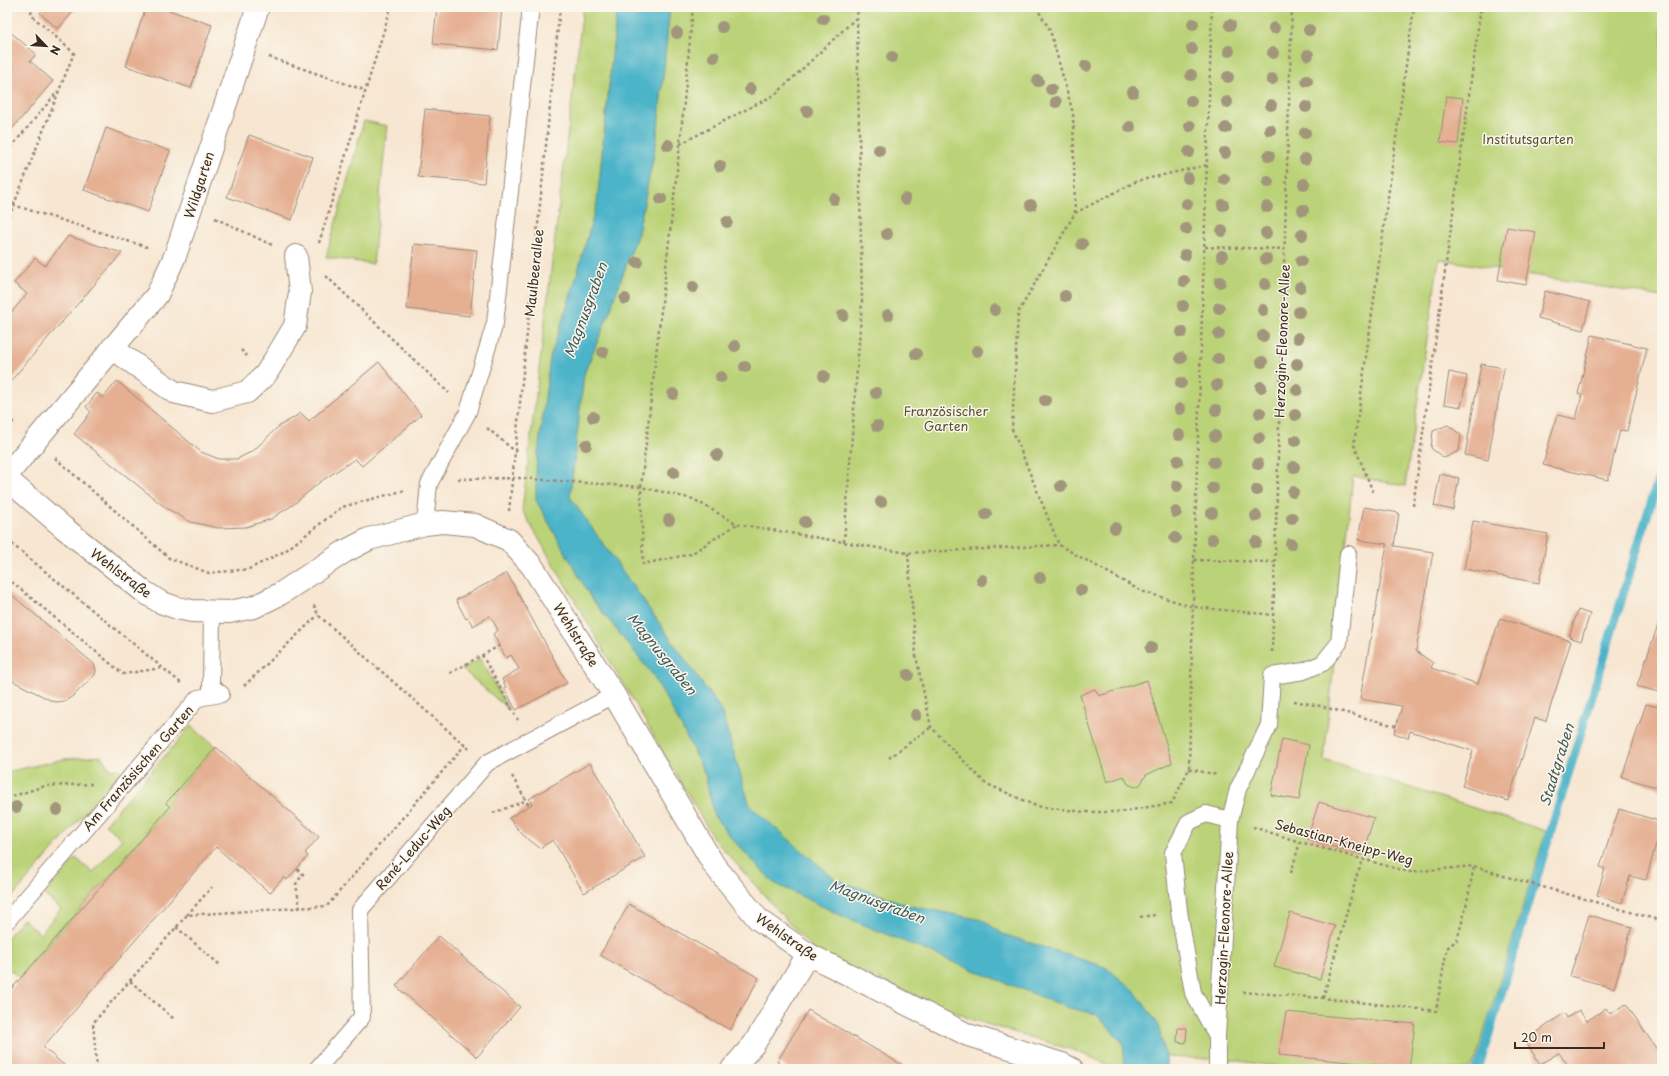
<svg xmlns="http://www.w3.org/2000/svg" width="1669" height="1076" font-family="'Playpen Sans',sans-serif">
  <rect width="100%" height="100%" fill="#fbf7ec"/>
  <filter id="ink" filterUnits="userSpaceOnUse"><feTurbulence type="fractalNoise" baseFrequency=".025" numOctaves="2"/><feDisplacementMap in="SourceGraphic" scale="8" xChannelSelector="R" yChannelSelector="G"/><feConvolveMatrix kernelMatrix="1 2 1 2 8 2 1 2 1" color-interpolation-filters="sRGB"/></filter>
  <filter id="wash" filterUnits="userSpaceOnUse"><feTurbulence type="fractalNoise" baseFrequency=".012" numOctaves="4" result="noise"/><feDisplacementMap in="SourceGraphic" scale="16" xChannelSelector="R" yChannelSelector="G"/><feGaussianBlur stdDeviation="0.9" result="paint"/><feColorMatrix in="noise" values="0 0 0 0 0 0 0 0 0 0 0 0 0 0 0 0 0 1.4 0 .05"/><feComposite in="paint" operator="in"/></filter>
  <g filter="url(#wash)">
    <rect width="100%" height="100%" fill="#f7e6d1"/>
    <g fill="#bbd378" stroke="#7b7e4b">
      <path d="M583,7H1662V297L1439,259L1405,486L1353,476L1324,760L1546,831L1475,1061L1469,1069H1293L1233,1060L1166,1057L1151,1069H1119L1073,1050L973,1020L815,952L714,839L522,510Z"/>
      <path d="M364,121L387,126L373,264L326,257Z"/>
      <path d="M481,659L508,709L462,669Z"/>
      <path d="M191,726L216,747L166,803L170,807L20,978L7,967V938L23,919L40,934L61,909L44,895L76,858L93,873L122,839L105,824Z"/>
      <path d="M101,756L109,768L122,770L7,903V772L64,759Z"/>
    </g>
    <path fill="#4bb4c9" stroke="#436f74" d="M617,7H670L657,139L638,233L606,321L584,374L570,497L721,710L750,806L835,879L911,906L983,920L1003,934L1105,967L1134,990L1158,1024L1168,1069H1125L1123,1043L1096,1014L1069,1008L953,962L840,915L774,883L733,840L714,816L705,774L680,724L652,674L591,598L536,500V469L550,358L573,288L597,203Z"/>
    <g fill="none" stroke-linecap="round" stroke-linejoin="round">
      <path stroke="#4bb4c9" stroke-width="9" d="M1476,1069L1480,1063L1662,467"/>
    </g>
    <g id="blocks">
      <g fill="#e5af92">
        <path d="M45,7H77L58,29L40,13Z"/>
        <path d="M146,7H160L212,25L191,88L126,66Z"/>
        <path d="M437,7H502L498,50L433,44Z"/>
        <path d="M9,31L36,54L30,61L53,81L7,135V33Z"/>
        <path d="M1446,96L1463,98L1458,144L1440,142Z"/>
        <path d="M425,109L490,116L484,183L418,177Z"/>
        <path d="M106,128L170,151L148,212L84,190Z"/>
        <path d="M249,135L313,157L292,220L227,197Z"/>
        <path d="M1507,227L1536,232L1526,285L1498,280Z"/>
        <path d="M68,236L122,253L7,385V310L11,313L27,294L14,283L35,258L45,266Z"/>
        <path d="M414,244L477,250L470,316L407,309Z"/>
        <path d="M1545,291L1590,302L1583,330L1538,318Z"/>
        <path d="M1592,335L1647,348L1627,431L1620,430L1608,480L1543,465L1557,415L1576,419L1582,395L1578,394Z"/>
        <path d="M379,362L421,415L362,466L355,459L320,482L294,504L271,519L246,527L218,528L191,522L166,508L74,434L91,412L86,407L97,393L103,398L117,381L201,452L219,459H237L253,451L278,427L301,413L309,421Z"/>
        <path d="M1481,364L1504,368L1488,460L1465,455Z"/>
        <path d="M1449,372L1467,376L1461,407L1444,404Z"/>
        <path d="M1448,425L1461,435L1459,451L1444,458L1431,448L1433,431Z"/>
        <path d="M1440,474L1459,478L1453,510L1434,506Z"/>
        <path d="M1364,507L1399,513L1394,546L1433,552L1416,651L1433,663L1431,668L1478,684L1500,618L1571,641L1546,721L1535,718L1508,801L1462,786L1473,751L1410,731L1408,738L1394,733L1402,706L1360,699L1387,544L1358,540Z"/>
        <path d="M1473,521L1548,534L1539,583L1464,569Z"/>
        <path d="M507,573L567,683L516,710L504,688L506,687L502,679L519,669L511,655L506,658L493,634L498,630L490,616L473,626L468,618L466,619L456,600Z"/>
        <path d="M7,591L94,664L96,670L95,675L73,696L65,701L55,702L48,699L7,678Z"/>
        <path d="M1578,610L1590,614L1581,641L1569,637Z"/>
        <path d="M1659,622L1662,623V693L1637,686Z"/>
        <path d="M1147,680L1172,763L1146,775L1140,785L1135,787L1128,784L1124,776L1107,782L1080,695L1095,689L1099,696Z"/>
        <path d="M1646,704L1662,708V789L1622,777Z"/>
        <path d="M1282,739L1309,745L1299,800L1271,795Z"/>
        <path d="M216,747L319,837L305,853L308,856L287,880L284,877L270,893L216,847L43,1047L65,1066L62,1069H7V994L170,807L166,803Z"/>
        <path d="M590,763L645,857L584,893L553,840L540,848L523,835L509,818L532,804L529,799Z"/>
        <path d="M1319,802L1374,818L1362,855L1307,839Z"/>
        <path d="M1619,809L1662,822L1646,880L1630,876L1622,903L1597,895L1605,869L1600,867Z"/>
        <path d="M629,904L759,978L730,1030L600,955Z"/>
        <path d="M1290,913L1335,926L1320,979L1274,967Z"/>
        <path d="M1589,915L1632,927L1614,988L1570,976Z"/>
        <path d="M439,936L520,1007L477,1057L396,986Z"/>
        <path d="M1626,1004L1662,1057V1069H1571L1559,1053L1540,1064L1525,1041L1564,1013L1567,1018L1579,1010L1587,1021L1606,1008L1610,1014Z"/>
        <path d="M808,1010L909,1069H789L777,1062Z"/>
        <path d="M1286,1012L1415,1024L1409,1068L1279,1055Z"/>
        <path d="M1178,1028H1187L1186,1043L1177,1042Z"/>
      </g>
    </g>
  </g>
  <g filter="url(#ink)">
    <use href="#blocks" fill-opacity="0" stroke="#998878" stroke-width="1"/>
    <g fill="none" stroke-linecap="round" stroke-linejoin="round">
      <g stroke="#998878" stroke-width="18">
        <g id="lane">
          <path d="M425,524L429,484L468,412L495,323L531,7"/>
          <path d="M212,613L211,686L221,694"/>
          <path d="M7,921L198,698L221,694"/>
          <path d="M1217,1036L1193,993L1179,911L1173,853L1189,822L1206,814L1230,820"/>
          <path d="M317,1069L362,1017L360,910L487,763L614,695"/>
          <path d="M1217,1069V1036L1230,820L1238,789L1269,725L1272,676L1304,671L1323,663L1339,643L1348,554"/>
        </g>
      </g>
      <g stroke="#998878" stroke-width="24">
        <g id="street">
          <path d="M112,348L174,392L212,401L247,392L266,374L295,326L300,292L296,256"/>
          <path d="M7,475L157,295L175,256L258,7"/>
          <path d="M732,1069L754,1044L808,954"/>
        </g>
      </g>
      <g stroke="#998878" stroke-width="24">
        <path id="secondary" d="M7,479L64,528L143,591L160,602L177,608L192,611L229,612L254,607L280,594L344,552L369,539L425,524L443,522L475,525L509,540L532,566L614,695L714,865L758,919L808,954L968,1035L1062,1064L1072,1069"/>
      </g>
      <g stroke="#998878" stroke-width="2.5" stroke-dasharray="3 3" stroke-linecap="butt">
        <path d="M693,7L680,144L641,487L643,564L691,554L737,524"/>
        <path d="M1036,7L1050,30L1073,113L1075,213L1018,313L1012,429L1059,545"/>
        <path d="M269,57L364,90"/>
        <path d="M680,144L776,94L856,18"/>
        <path d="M7,152L58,91"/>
        <path d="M7,203L150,248"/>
        <path d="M1075,213L1137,181L1207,165"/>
        <path d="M215,218L272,245"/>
        <path d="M7,222L74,53L31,15L32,7"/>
        <path d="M319,243L391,7"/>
        <path d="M1205,247L1285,249"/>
        <path d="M326,276L449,393"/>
        <path d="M241,350L247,356"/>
        <path d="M7,417L16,425"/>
        <path d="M487,428L516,452"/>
        <path d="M55,458L169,558L209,573L249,569L285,551L342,507L406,490"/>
        <path d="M458,479L519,478L641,487L693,499L737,524L908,553L1059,545L1141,591L1194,607L1273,615"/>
        <path d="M1373,492L1354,445L1414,7"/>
        <path d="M1413,506L1481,7"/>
        <path d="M509,511L560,7"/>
        <path d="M7,540L181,683"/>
        <path d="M844,542L862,302L857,17L858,7"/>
        <path d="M908,553L916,656L931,727L985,783L1036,806L1084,812H1120L1172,803L1189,769L1194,560L1212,7"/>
        <path d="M1194,560L1274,562"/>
        <path d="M7,578L123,674L162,668"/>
        <path d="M314,605L318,615L469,749"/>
        <path d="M1272,652L1292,7"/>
        <path d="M482,655L518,720"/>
        <path d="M450,673L499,646"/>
        <path d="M244,686L318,615"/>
        <path d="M1294,701L1320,706L1396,726"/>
        <path d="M889,758L931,727"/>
        <path d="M1189,769L1218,775"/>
        <path d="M512,776L529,806"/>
        <path d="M7,798L45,786L92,784"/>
        <path d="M493,813L525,801"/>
        <path d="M1253,827L1300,842L1409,872L1474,866L1504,876L1662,921"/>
        <path d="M297,869L303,874L296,884L300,908"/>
        <path d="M1291,873L1300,842"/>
        <path d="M187,915L212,887"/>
        <path d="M1140,917L1155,915"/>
        <path d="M176,927L220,965"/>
        <path d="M130,981L174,1019"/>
        <path d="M1243,992L1323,998L1436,1011L1447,948L1457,940L1466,907L1474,866"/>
        <path d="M1323,998L1357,875L1363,860"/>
        <path d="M97,1069L93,1023L187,915L327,906L465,745"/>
      </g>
      <use href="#lane" stroke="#fff" stroke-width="16"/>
      <use href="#street" stroke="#fff" stroke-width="22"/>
      <use href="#secondary" stroke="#fff" stroke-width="22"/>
    </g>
    <g fill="#a1967b">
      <circle cx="823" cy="19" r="6"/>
      <circle cx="1193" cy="24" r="6"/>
      <circle cx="1230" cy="25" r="6"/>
      <circle cx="722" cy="27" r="6"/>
      <circle cx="1274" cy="28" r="6"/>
      <circle cx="1309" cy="30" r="6"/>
      <circle cx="677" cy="33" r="6"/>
      <circle cx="1192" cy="49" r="6"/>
      <circle cx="1229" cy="51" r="6"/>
      <circle cx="1273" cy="53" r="6"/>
      <circle cx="1308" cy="55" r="6"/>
      <circle cx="714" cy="57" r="6"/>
      <circle cx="892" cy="57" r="6"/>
      <circle cx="1086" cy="66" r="6"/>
      <circle cx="1191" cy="75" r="6"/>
      <circle cx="1228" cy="77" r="6"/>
      <circle cx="1272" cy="79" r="6"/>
      <circle cx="1038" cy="81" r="6"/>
      <circle cx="1307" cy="81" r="6"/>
      <circle cx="750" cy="89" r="6"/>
      <circle cx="1051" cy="89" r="6"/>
      <circle cx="1133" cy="92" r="6"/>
      <circle cx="1191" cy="101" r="6"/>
      <circle cx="1056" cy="102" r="6"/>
      <circle cx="1227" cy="102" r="6"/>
      <circle cx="1271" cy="105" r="6"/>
      <circle cx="1306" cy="107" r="6"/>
      <circle cx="807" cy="111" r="6"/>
      <circle cx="1190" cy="126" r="6"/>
      <circle cx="1130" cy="127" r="6"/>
      <circle cx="1226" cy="128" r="6"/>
      <circle cx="1270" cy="130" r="6"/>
      <circle cx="1305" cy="133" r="6"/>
      <circle cx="668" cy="145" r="6"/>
      <circle cx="879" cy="150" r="6"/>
      <circle cx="1189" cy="152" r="6"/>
      <circle cx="1225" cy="153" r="6"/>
      <circle cx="1269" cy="156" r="6"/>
      <circle cx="1305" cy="159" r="6"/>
      <circle cx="720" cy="166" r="6"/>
      <circle cx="1188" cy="178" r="6"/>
      <circle cx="1224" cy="179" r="6"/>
      <circle cx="1268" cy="182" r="6"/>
      <circle cx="1304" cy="184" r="6"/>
      <circle cx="661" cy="199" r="6"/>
      <circle cx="834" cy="199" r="6"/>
      <circle cx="905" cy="199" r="6"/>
      <circle cx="1187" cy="204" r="6"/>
      <circle cx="1031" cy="205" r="6"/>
      <circle cx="1223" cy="205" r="6"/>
      <circle cx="1267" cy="207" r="6"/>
      <circle cx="1303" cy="210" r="6"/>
      <circle cx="727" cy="222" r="6"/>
      <circle cx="1186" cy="229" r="6"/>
      <circle cx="1222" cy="231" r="6"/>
      <circle cx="1266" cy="233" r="6"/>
      <circle cx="887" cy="234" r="6"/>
      <circle cx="1302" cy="235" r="6"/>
      <circle cx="1082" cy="244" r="6"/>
      <circle cx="1185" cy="255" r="6"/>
      <circle cx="1222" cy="256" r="6"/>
      <circle cx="1266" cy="259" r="6"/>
      <circle cx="1301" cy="261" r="6"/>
      <circle cx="637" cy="262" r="6"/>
      <circle cx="1184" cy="281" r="6"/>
      <circle cx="1220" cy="282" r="6"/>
      <circle cx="1265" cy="284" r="6"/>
      <circle cx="693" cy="287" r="6"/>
      <circle cx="1300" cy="287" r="6"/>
      <circle cx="1065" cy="296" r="6"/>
      <circle cx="625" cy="299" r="6"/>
      <circle cx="1183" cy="306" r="6"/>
      <circle cx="1219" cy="308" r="6"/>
      <circle cx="995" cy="310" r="6"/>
      <circle cx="1263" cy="310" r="6"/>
      <circle cx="1299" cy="312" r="6"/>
      <circle cx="843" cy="315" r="6"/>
      <circle cx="888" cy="315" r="6"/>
      <circle cx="1182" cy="332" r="6"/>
      <circle cx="1219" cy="334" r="6"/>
      <circle cx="1263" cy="336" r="6"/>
      <circle cx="1298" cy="338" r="6"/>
      <circle cx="735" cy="346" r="6"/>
      <circle cx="977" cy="351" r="6"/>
      <circle cx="603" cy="352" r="6"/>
      <circle cx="916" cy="354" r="6"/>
      <circle cx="1181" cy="358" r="6"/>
      <circle cx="1218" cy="359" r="6"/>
      <circle cx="1262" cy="362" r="6"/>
      <circle cx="1297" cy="364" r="6"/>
      <circle cx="745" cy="367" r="6"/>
      <circle cx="824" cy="376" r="6"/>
      <circle cx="721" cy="377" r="6"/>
      <circle cx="1181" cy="383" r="6"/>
      <circle cx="1217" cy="385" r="6"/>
      <circle cx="1261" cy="387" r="6"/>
      <circle cx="1297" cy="390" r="6"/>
      <circle cx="876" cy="393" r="6"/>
      <circle cx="673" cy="394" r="6"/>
      <circle cx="1045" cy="400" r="6"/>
      <circle cx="1180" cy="409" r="6"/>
      <circle cx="1216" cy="410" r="6"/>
      <circle cx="1260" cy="413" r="6"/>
      <circle cx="1295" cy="415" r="6"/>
      <circle cx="593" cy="417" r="6"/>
      <circle cx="877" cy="426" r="6"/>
      <circle cx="1179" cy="435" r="6"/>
      <circle cx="1215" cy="436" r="6"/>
      <circle cx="1259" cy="438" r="6"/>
      <circle cx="1295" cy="441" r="6"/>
      <circle cx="586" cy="445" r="6"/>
      <circle cx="717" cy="455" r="6"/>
      <circle cx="1178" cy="461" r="6"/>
      <circle cx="1214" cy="462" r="6"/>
      <circle cx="1258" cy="464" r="6"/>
      <circle cx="1294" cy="467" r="6"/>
      <circle cx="674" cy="472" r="6"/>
      <circle cx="1061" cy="486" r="6"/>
      <circle cx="1177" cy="486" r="6"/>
      <circle cx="1213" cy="488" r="6"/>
      <circle cx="1257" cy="490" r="6"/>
      <circle cx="1293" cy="492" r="6"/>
      <circle cx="881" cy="502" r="6"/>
      <circle cx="1176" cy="512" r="6"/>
      <circle cx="1212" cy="513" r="6"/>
      <circle cx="986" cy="514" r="6"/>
      <circle cx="1256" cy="516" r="6"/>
      <circle cx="1292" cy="518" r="6"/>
      <circle cx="669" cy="520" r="6"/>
      <circle cx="805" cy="522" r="6"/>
      <circle cx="1115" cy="528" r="6"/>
      <circle cx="1175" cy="538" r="6"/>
      <circle cx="1212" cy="539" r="6"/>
      <circle cx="1256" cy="542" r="6"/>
      <circle cx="1291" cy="544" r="6"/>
      <circle cx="1040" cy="578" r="6"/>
      <circle cx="982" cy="580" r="6"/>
      <circle cx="1081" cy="590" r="6"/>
      <circle cx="1151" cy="648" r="6"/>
      <circle cx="908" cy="675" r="6"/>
      <circle cx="916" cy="715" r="6"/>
      <circle cx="16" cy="807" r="6"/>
      <circle cx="57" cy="810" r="6"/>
    </g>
  </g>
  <g text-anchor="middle" stroke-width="3" stroke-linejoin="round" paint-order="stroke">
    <g font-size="13" fill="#5b5434" stroke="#fbf7ec">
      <text x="1528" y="144">Institutsgarten</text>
      <text x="946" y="416">Französischer<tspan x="946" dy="15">Garten</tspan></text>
    </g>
    <g font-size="13" fill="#3b2a1e" stroke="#fbf7ec">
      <text transform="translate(199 185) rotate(-72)" y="5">Wildgarten</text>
      <text transform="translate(534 273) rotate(-84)" y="5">Maulbeerallee</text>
      <text transform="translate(1282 341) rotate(-88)" y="5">Herzogin-Eleonore-Allee</text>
      <text transform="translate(121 573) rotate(37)" y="5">Wehlstraße</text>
      <text transform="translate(576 635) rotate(58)" y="5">Wehlstraße</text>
      <text transform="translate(138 768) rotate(-49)" y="5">Am Französischen Garten</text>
      <text transform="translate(1344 842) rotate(15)" y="5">Sebastian-Kneipp-Weg</text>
      <text transform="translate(413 848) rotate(-49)" y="5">René-Leduc-Weg</text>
      <text transform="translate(1224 928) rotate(-87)" y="5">Herzogin-Eleonore-Allee</text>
      <text transform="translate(787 937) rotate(35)" y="5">Wehlstraße</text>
    </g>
    <g font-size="14" font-style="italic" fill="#415a5a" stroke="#fbf7ec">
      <text transform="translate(586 310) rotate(-70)" y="5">Magnusgraben</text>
      <text transform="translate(662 654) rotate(51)" y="5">Magnusgraben</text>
      <text transform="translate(1557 765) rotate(-73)" y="5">Stadtgraben</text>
      <text transform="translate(877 902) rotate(20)" y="5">Magnusgraben</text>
    </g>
  </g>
  <rect width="1669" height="1076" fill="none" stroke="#fbf7ec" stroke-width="24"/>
  <g transform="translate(46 46) rotate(115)" stroke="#fbf7ec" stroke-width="3" paint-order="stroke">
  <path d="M0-3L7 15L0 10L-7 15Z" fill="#3b2a1e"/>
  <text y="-6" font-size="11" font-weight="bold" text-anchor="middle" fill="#3b2a1e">N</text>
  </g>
  <path d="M1515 1042v6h89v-6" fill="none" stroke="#3b2a1e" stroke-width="2"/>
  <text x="1521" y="1042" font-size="12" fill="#3b2a1e" stroke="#fbf7ec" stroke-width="3" paint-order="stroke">20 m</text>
</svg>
